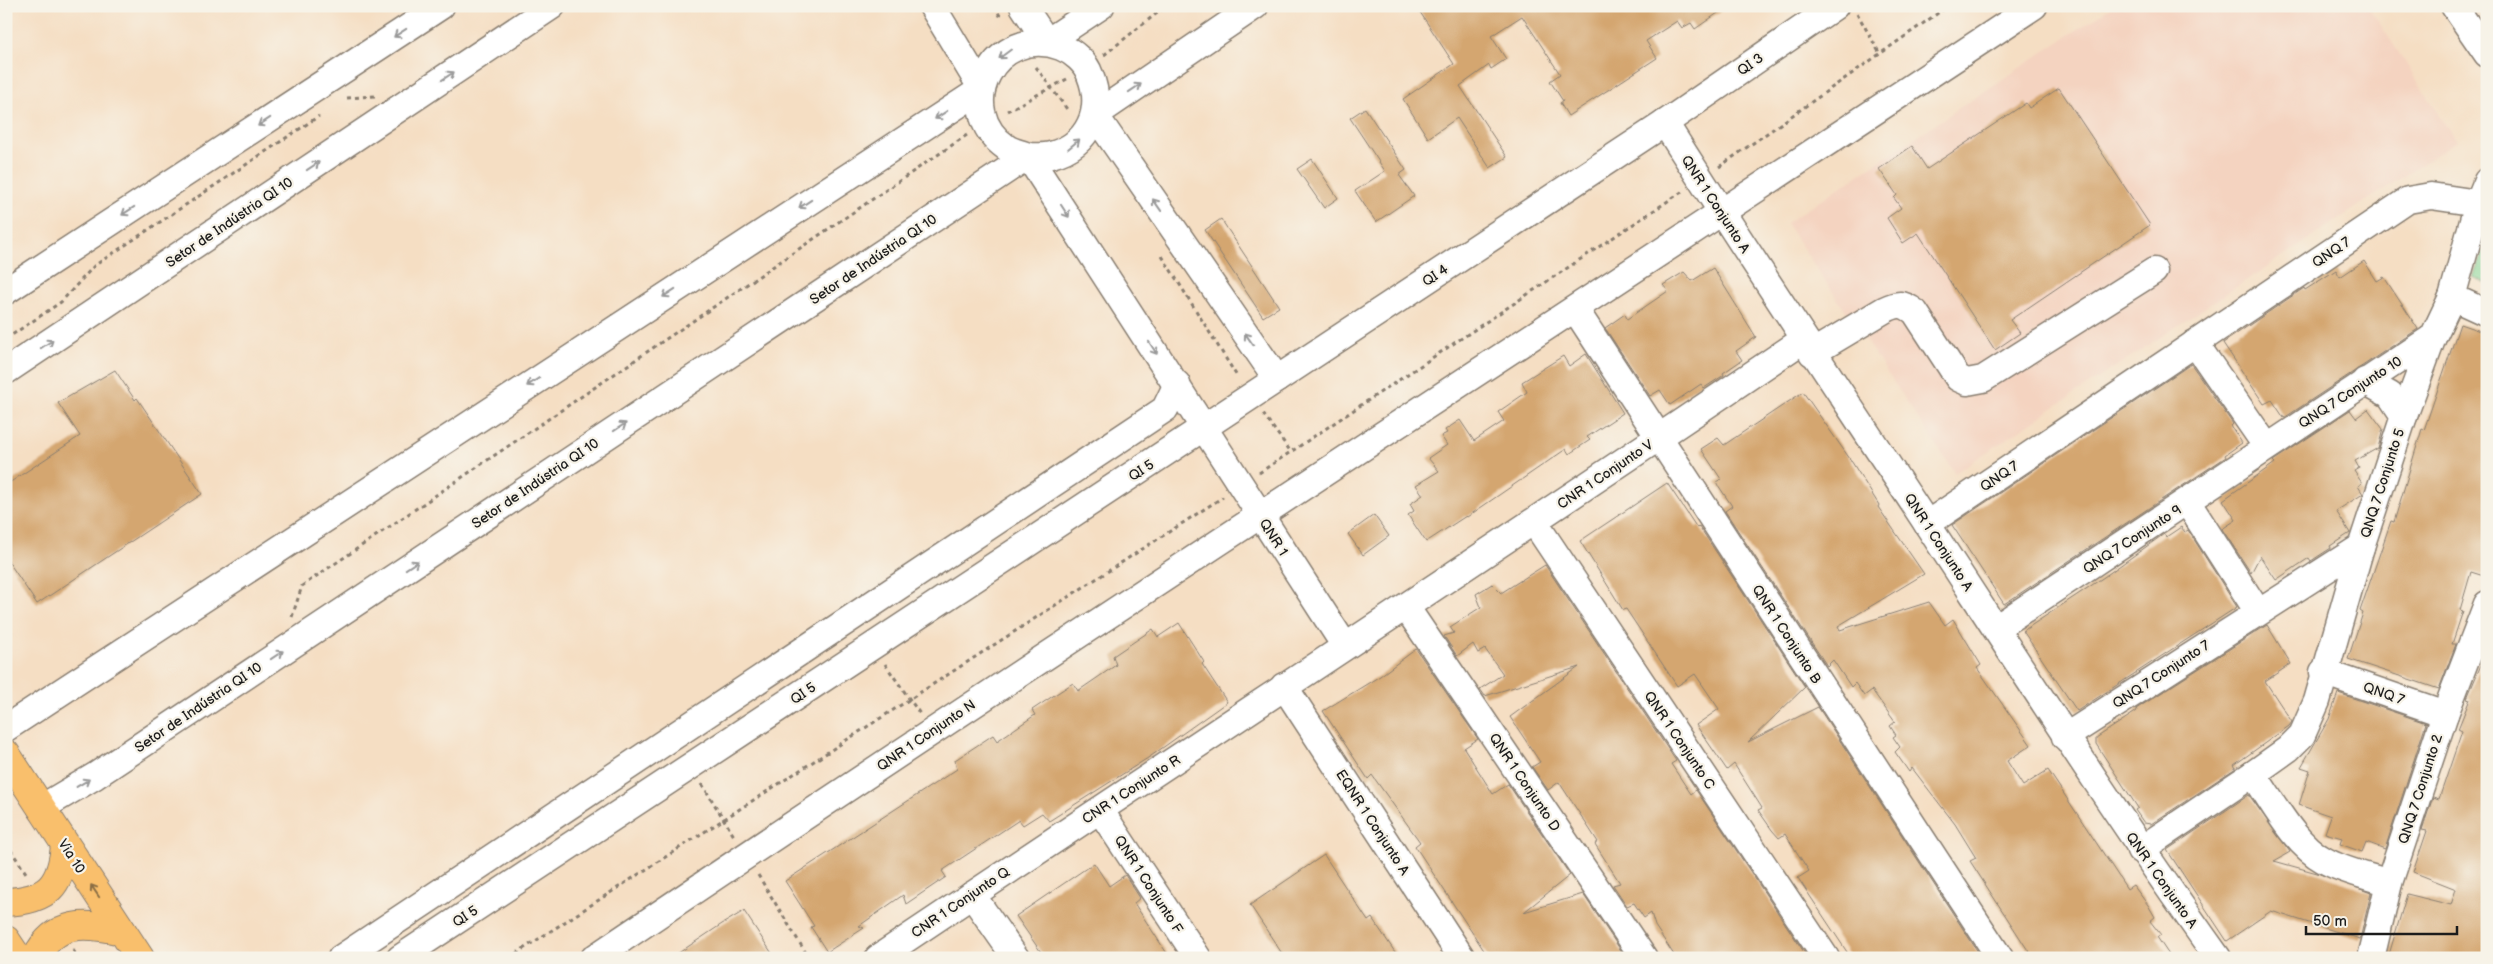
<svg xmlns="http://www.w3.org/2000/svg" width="2493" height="964" font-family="'Balsamiq Sans',sans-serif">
  <rect width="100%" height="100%" fill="#f7f3e8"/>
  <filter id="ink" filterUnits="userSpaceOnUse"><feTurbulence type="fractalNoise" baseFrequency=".02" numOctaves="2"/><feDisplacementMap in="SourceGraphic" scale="10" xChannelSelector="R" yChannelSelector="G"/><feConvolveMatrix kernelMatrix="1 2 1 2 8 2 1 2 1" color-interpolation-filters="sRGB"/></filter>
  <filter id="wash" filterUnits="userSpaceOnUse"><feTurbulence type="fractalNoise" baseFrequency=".0096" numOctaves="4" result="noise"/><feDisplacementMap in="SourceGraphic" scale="20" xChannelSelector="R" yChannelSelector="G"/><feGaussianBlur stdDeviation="1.12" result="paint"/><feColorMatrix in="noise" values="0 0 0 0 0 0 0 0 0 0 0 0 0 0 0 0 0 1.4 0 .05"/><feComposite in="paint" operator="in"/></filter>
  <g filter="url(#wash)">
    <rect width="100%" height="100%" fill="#f5dec3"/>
    <path fill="#f4d3c0" d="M2113,6H2368L2457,141L1955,473L1786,223Z"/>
    <path fill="#86d697" stroke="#51795a" d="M2487,244V283L2473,277Z"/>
    <g id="blocks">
      <g fill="#d4a66f">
        <path d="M1416,6H1728L1695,29L1691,23L1682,28L1677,21L1646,41L1657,58L1568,116L1560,103L1563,101L1550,81L1560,74L1522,16L1491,36L1506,59L1491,69L1489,65L1460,86L1507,157L1490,168L1457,118L1428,138L1403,99L1454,64Z"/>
        <path d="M2059,88L2150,225L2010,320L2020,333L1995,350L1918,233L1903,243L1887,218L1901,208L1894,198L1897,195L1879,169L1912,146L1927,169L2026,103L2029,108Z"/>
        <path d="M1365,108L1406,170L1399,175L1414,196L1376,222L1355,191L1385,171L1350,118Z"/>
        <path d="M1312,159L1338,198L1324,208L1297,169Z"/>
        <path d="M1221,219L1279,307L1263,317L1205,230Z"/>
        <path d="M2364,261L2377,281L2384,277L2418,329L2284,418L2272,400L2264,404L2223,343L2304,288L2305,290L2336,270L2340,277Z"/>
        <path d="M1713,268L1756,337L1736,351L1742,360L1723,373L1724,375L1704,388L1701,384L1670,405L1660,390L1650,396L1605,328L1625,314L1627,319L1668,291L1663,285L1684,272L1692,281Z"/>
        <path d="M2460,324L2483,332L2481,338L2487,340V577L2471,572L2460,610L2463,611L2452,644H2456L2439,689L2348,659L2363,613L2360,611L2391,521L2394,522L2422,429L2424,430Z"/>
        <path d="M1586,354L1623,413L1587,437L1590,440L1569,454L1566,449L1467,517L1466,516L1426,542L1408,515L1414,511L1410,504L1423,495L1416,485L1439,471L1428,458L1447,445L1441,436L1447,433L1445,430L1460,420L1474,441L1504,421L1498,412L1527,392L1522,382L1563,356L1569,366Z"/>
        <path d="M2191,364L2233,424L2231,426L2242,443L2225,455L2226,457L2004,604L1952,525Z"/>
        <path d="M115,370L135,400L137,398L202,494L37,604L6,558V485L80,436L58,403Z"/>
        <path d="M1803,392L1850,459L1879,505L1878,507L1924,574L1838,626L1840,630L1929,602L1945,625L1953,619L1981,665L1977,668L2031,745L2007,761L2023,786L2048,770L2127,889L2133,885L2148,905L2155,917L2150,921L2161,935L2157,937L2171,958H2033L1970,861L1976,858L1955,824L1912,768L1909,772L1895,752L1900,747L1893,737L1896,735L1890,726L1895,722L1872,690L1864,696L1855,683L1851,687L1833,660L1827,666L1725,511L1732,506L1716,482L1721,479L1701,449L1718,438L1724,445Z"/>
        <path d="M2368,409L2383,429L2378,448L2355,461L2359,468L2354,471L2362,483L2358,486L2363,494L2336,511L2350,533L2330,546L2331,548L2311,561L2309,558L2276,580L2260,556L2251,573L2222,529L2236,520L2223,500L2275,463L2273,461L2350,410L2356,418Z"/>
        <path d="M1667,483L1697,528L1699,526L1805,687L1748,742L1818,707L1982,958H1851L1798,878L1809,871L1785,834L1779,838L1772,830L1758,810L1762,808L1734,764L1727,770L1696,725L1719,709L1695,674L1677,686L1626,609L1623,610L1580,541Z"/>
        <path d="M1374,515L1389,536L1363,555L1348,534Z"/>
        <path d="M2181,527L2185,532L2188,530L2237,607L2077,711L2023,631L2104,577L2164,534L2166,537Z"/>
        <path d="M1545,565L1676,761L1671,764L1691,794L1696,790L1808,958H1676L1655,926L1651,913L1644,918L1634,903L1627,906L1613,885L1620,883L1595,844L1598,842L1559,782L1548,790L1532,767L1540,762L1510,717L1579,667L1485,696L1480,689L1503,674L1485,649L1478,653L1473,644L1457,656L1444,636L1454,633L1450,627L1481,607L1476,594L1492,584L1501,593Z"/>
        <path d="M1179,623L1204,662L1202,664L1227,702L1151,756L1049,821L1042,813L1023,825L1019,820L942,871L946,877L906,904L903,895L859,926L864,928L827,952L811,927L814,926L785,881L957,769L955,760L993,735L997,741L1035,715L1032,710L1053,696L1073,683L1078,691L1116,665L1113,656L1153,629L1158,637Z"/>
        <path d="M2267,625L2291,664L2265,681L2292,722L2289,726L2234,765L2236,768L2151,824L2144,823L2135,810L2138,808L2096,744V738L2137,711L2136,709Z"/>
        <path d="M1416,649L1478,739L1464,748L1493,794L1508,784L1570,875L1524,912L1583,894L1626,958H1489L1415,846L1420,842L1372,775L1368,779L1323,711L1380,676Z"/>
        <path d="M2484,658H2487V958H2388L2407,894L2451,905L2456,889L2413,872L2427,831L2422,830L2433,797L2439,799L2462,731L2458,729L2470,699L2467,698Z"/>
        <path d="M2338,693L2426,723L2385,849L2366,842L2362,852L2340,844L2342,838L2325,833L2331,816L2299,805L2310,770L2301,767L2329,719Z"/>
        <path d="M2249,795L2290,852L2274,861L2317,873L2371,893L2360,939L2271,911L2227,941L2167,850Z"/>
        <path d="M1324,855L1368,921L1372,918L1399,958H1285L1250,905Z"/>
        <path d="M1094,863L1109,886L1125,875L1140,898L1134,903L1170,958H1045L1016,916Z"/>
        <path d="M744,911L775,958H671L722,924Z"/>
      </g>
    </g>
  </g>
  <g filter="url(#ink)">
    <use href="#blocks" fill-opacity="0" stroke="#887d70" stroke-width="1"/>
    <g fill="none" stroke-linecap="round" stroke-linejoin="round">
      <g stroke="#887d70" stroke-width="29">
        <g id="minor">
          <path d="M1023,6L1047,42L1101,6"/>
          <path d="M1255,6L1095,115L1277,379"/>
          <path d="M2454,6L2487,54"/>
          <path d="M1665,123C1751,260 1841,393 1929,527C2024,672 2117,817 2218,958"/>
          <path d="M1028,156C1036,156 1044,157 1051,155C1089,145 1104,110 1090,75C1086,63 1074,52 1061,47C995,23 950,109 1007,148C1013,152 1022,153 1028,156L1345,646"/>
          <path d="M6,291L441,6"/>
          <path d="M2452,297L2487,313"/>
          <path d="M1575,309L2000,958"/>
          <path d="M2195,343L2267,447"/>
          <path d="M1812,353L1884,310C1898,303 1903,303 1915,312L1958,378L1967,382L1983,379L2154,271"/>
          <path d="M6,371L552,6"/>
          <path d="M2365,381L2390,395L2404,416"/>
          <path d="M2188,503L2258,612"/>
          <path d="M1535,523L1826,958"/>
          <path d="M1927,524L2408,200L2431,196L2478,203"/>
          <path d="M1406,607L1644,958"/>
          <path d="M1996,628L2433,337"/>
          <path d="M2323,672L2445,714"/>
          <path d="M1284,686L1462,958"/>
          <path d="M6,728L982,89L932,6"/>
          <path d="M2065,737L2361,547"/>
          <path d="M2253,774C2273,802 2294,844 2324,860C2343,871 2368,876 2389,883"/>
          <path d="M41,808L95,776L1028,156"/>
          <path d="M1100,810L1198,958"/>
          <path d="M2140,850L2253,774L2288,749L2302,735L2317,701L2361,547L2404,416L2433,337L2452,297L2478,203L2487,181"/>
          <path d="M972,895L1016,958"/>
          <path d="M341,958L1165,409L1177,384"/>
          <path d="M400,958L1665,123L1835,6"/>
          <path d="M594,958C1071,636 1554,324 2034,6"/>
          <path d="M878,958C1186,751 1497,548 1803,340"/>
          <path d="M2371,958L2389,883L2445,714L2487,604"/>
        </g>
      </g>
      <g stroke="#887d70" stroke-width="30">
        <g id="major">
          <path d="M6,754L140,958"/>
          <path d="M6,902C48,900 61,886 65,846"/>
          <path d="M6,940L18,958"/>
          <path d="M36,958C55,919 86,923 122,931"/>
        </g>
      </g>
      <g stroke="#887d70" stroke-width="3" stroke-dasharray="4 4" stroke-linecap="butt">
        <path d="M994,6L1002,19"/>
        <path d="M1857,13L1880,54"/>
        <path d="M1104,55L1166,6"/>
        <path d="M1036,67L1069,112"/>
        <path d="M347,98L375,96"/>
        <path d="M1007,111L1067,79"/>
        <path d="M1719,167L1948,6"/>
        <path d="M1162,256L1238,378"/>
        <path d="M6,339L61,302L94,266L319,116"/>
        <path d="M1263,414L1291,452"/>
        <path d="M1259,473L1683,191"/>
        <path d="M292,617L302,586L967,135"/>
        <path d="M885,664L920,714"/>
        <path d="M702,784L734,836"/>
        <path d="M6,843L28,876"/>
        <path d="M758,875L809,958"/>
        <path d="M73,950L78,958"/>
        <path d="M509,958L1223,497"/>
      </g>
      <use href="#minor" stroke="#fff" stroke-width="26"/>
      <use href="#major" stroke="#f9bf6c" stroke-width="28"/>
    </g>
    <defs><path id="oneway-shaft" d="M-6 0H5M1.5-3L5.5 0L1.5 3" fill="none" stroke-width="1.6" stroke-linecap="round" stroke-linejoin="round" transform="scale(1.25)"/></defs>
    <g stroke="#999">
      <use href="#oneway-shaft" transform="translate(400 33) rotate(147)"/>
      <use href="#oneway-shaft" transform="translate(1005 54) rotate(143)"/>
      <use href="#oneway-shaft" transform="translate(448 76) rotate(-34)"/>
      <use href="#oneway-shaft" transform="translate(1135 88) rotate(-34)"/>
      <use href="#oneway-shaft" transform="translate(941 115) rotate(147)"/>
      <use href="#oneway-shaft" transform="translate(264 122) rotate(147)"/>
      <use href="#oneway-shaft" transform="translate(1074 144) rotate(-40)"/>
      <use href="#oneway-shaft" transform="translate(313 166) rotate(-34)"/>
      <use href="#oneway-shaft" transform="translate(805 204) rotate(147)"/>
      <use href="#oneway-shaft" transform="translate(1157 205) rotate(-125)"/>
      <use href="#oneway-shaft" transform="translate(128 211) rotate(147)"/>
      <use href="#oneway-shaft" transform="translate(1065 211) rotate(57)"/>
      <use href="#oneway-shaft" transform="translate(669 293) rotate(147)"/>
      <use href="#oneway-shaft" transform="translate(1249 339) rotate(-125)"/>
      <use href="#oneway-shaft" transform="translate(47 344) rotate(-34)"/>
      <use href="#oneway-shaft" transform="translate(1153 348) rotate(57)"/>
      <use href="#oneway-shaft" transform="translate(533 382) rotate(147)"/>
      <use href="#oneway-shaft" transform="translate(620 427) rotate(-34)"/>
      <use href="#oneway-shaft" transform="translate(412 565) rotate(-34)"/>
      <use href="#oneway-shaft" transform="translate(277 655) rotate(-34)"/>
      <use href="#oneway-shaft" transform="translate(83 783) rotate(-31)"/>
    </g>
    <use stroke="#8a6e44" href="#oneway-shaft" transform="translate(95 891) rotate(-124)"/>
  </g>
  <g text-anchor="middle" stroke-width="4.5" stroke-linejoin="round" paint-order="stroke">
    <g font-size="14" fill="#1c1c1c" stroke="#f7f3e8">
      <text transform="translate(1750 64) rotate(-35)" y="5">QI 3</text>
      <text transform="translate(1716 204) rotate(57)" y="5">QNR 1 Conjunto A</text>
      <text transform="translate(229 222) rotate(-34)" y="5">Setor de Indústria QI 10</text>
      <text transform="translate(2331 252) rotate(-34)" y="5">QNQ 7</text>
      <text transform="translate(873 259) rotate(-34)" y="5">Setor de Indústria QI 10</text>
      <text transform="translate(1435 275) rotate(-33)" y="5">QI 4</text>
      <text transform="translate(2350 392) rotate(-33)" y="5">QNQ 7 Conjunto 10</text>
      <text transform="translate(1141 470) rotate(-33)" y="5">QI 5</text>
      <text transform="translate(1605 474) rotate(-34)" y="5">CNR 1 Conjunto V</text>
      <text transform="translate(1999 476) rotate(-34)" y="5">QNQ 7</text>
      <text transform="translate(535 483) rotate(-34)" y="5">Setor de Indústria QI 10</text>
      <text transform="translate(2382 483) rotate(-72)" y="5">QNQ 7 Conjunto 5</text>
      <text transform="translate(1274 537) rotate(58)" y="5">QNR 1</text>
      <text transform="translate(2132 539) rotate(-33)" y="5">QNQ 7 Conjunto 9</text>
      <text transform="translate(1939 542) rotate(57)" y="5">QNR 1 Conjunto A</text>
      <text transform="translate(1787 634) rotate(57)" y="5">QNR 1 Conjunto B</text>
      <text transform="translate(2161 674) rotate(-33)" y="5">QNQ 7 Conjunto 7</text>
      <text transform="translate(803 693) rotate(-34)" y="5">QI 5</text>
      <text transform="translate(2384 693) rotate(19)" y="5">QNQ 7</text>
      <text transform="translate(198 707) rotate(-34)" y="5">Setor de Indústria QI 10</text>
      <text transform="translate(926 735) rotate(-34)" y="5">QNR 1 Conjunto N</text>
      <text transform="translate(1680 740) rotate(56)" y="5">QNR 1 Conjunto C</text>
      <text transform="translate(1525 782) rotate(56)" y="5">QNR 1 Conjunto D</text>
      <text transform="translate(1131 789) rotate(-33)" y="5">CNR 1 Conjunto R</text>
      <text transform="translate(2420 789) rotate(-72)" y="5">QNQ 7 Conjunto 2</text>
      <text transform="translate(1373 822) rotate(57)" y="5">EQNR 1 Conjunto A</text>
      <text transform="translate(72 856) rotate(57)" y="5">Via 10</text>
      <text transform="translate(2162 880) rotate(55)" y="5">QNR 1 Conjunto A</text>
      <text transform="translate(1149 884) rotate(57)" y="5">QNR 1 Conjunto F</text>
      <text transform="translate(960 902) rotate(-34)" y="5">CNR 1 Conjunto Q</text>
      <text transform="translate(465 916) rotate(-33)" y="5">QI 5</text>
    </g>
  </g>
  <rect width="2493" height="964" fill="none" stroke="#f7f3e8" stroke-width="25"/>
  <path d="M2306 926v8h151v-8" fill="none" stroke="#1c1c1c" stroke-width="2.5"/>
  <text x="2313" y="926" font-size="15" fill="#1c1c1c" stroke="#f7f3e8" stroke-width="4" paint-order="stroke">50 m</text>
</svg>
